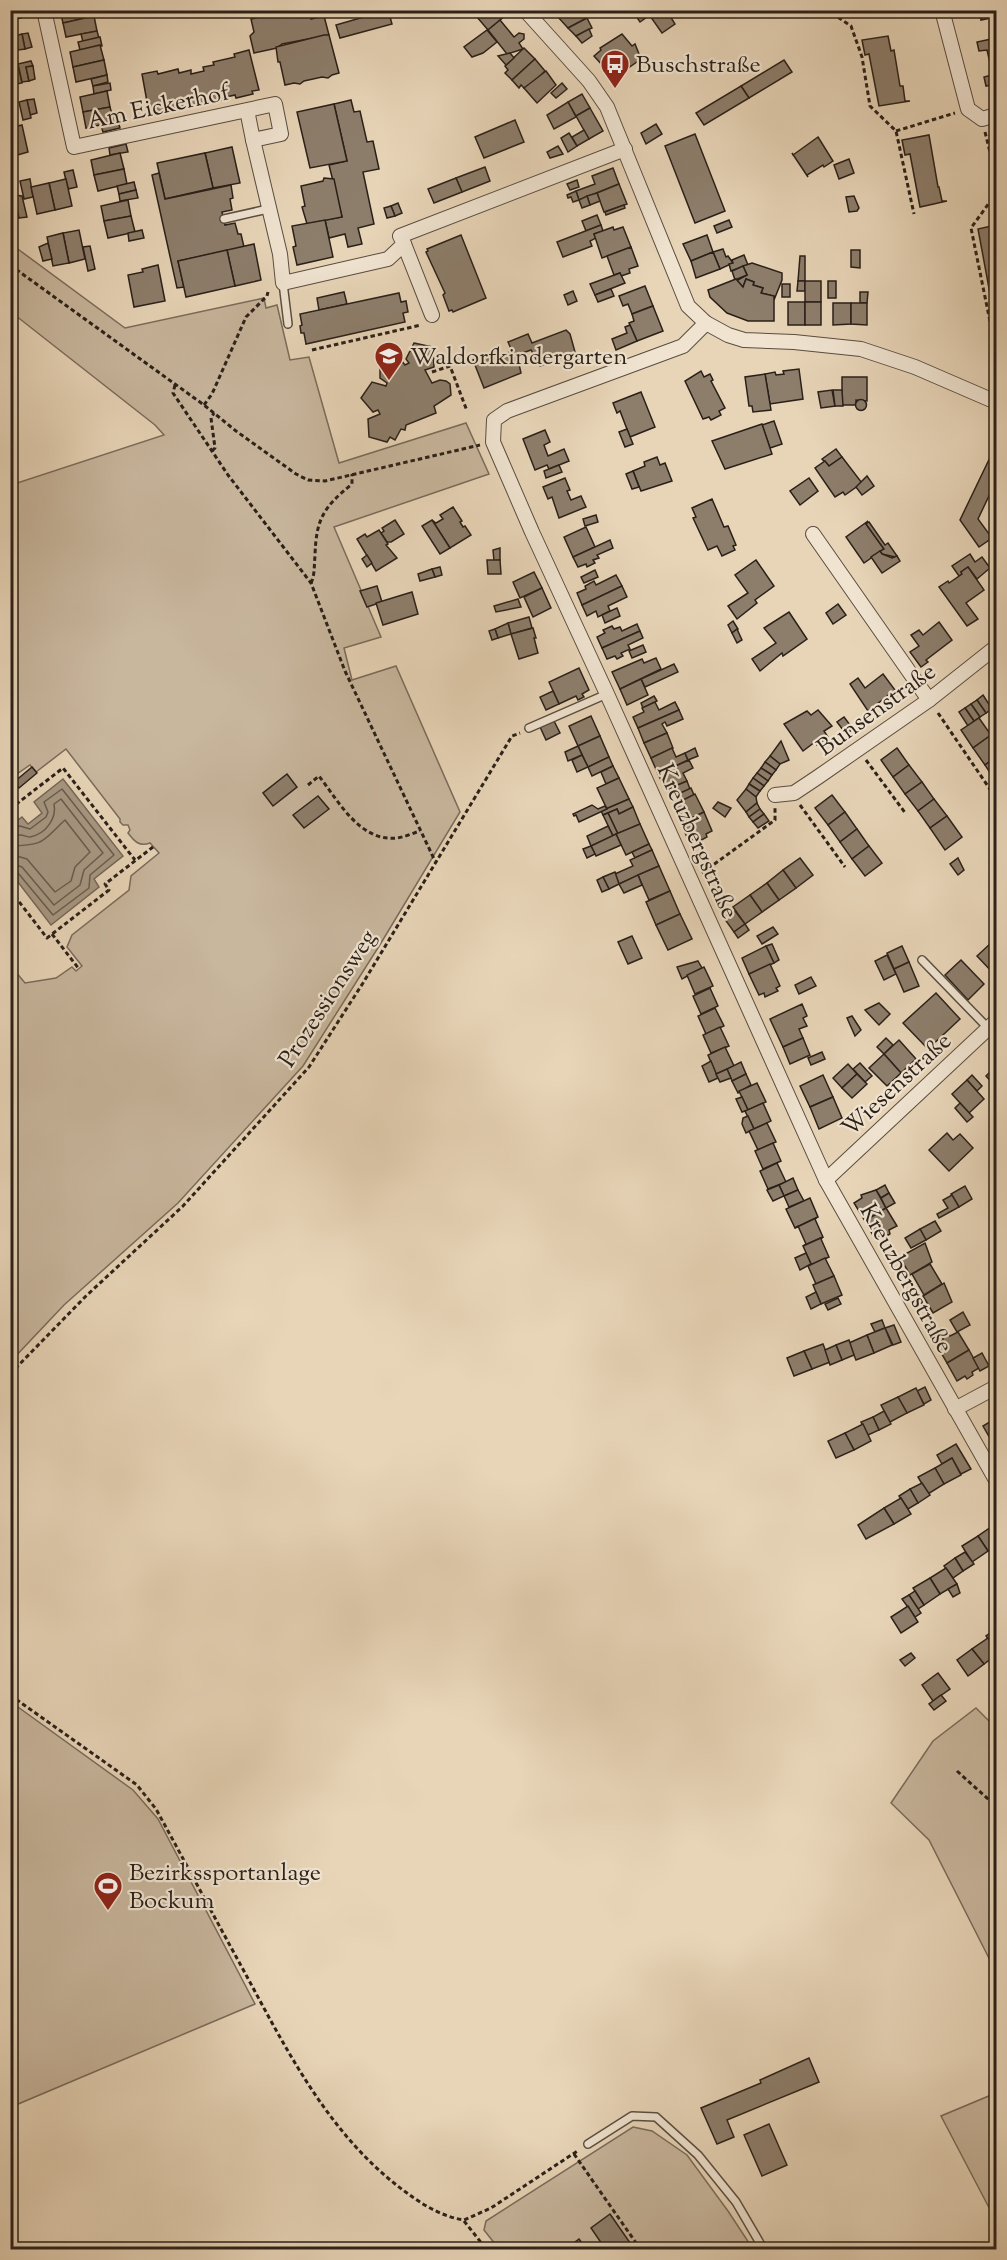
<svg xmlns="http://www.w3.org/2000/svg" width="1007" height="2260" font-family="'Sorts Mill Goudy',serif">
  <rect width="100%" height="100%" fill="#e8d5b8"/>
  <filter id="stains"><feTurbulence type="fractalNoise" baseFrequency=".00333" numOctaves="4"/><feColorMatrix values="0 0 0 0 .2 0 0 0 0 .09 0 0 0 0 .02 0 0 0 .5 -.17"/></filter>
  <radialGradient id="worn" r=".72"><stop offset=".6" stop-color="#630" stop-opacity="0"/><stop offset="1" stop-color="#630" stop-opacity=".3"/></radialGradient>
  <g fill="#c8b69d" stroke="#796b5b" stroke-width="1.5">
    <path d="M11,244L125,328L264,298L266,308L277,305L290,360L309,357L339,463L466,423L489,474L334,527L381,637L344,648L352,680L396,666L460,812L381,943L303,1066L178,1203L64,1305L11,1361L10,965L25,983L56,978L72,967L76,971L82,966L67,947L72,935L129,890L131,876L159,853L150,843C139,847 134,841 128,833L130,830L128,825H123L120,822V819L66,749L36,772L30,765L11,778V485L164,435L155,425L11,312Z"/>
    <path d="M11,1702L133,1790L158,1819L255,2004L11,2107Z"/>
    <path d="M976,1708L996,1728V1972L929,1840L891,1803L933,1741Z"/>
    <path d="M996,2093V2221L941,2116Z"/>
    <path d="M633,2127L652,2131L687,2155L728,2211L753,2249H499L484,2230L486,2221Z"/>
  </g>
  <path fill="#a79782" stroke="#756758" stroke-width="1.5" d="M63,779L123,856L94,879L99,887L51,925L11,873V825L22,817L28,824L42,813L34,802Z"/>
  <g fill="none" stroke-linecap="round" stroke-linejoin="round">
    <g stroke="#685c4e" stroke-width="1.5">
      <path d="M10,830L20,826L30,829L46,817L48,812L44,802L62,789L114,855L90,875L89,888L53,915L18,873L10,870"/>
      <path d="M10,837C14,837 17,835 20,835C24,835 27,837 30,837C46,834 57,818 54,804L61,799L103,853L84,870L80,885L54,905L22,867L10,863"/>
      <path d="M10,846C46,845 41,842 65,820L90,852L75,867L71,881L55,892L27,859L10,854"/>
    </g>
  </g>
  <g fill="#8d7e6c" stroke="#2a2019" stroke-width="1.5">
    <path d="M12,10H20L21,18L14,19Z"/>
    <path d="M60,10H93L94,16L63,23Z"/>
    <path d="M292,10H309L311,19L324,16L329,35L282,44L277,48L254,53L250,36L254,32L251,19Z"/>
    <path d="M388,10L392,24L340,38L336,25Z"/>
    <path d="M471,10H500L505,16L488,30Z"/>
    <path d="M566,10H594L596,13L568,28L557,16Z"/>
    <path d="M632,10H657L640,22Z"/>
    <path d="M657,10H661L665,17L669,14L675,24L662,33L650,16Z"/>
    <path d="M996,10V17L981,20L979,11Z"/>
    <path d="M94,16L97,31L66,37L63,23Z"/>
    <path d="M587,18L592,28L576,36L568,28Z"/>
    <path d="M500,20L514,37L519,33L524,34V39L519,43L523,49L507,54L488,30Z"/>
    <path d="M589,29L592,36L582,43L576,36Z"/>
    <path d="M487,30L497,42L483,53L472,57L464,47Z"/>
    <path d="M97,31L99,38L83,42L81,34Z"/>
    <path d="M28,33L32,47L25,49L22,34Z"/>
    <path d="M22,34L25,49L18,50L15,36Z"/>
    <path d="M622,34L632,46L635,44L641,59L614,78L594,56L601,50L600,48Z"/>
    <path d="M324,35H329L339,73L332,75L328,78L322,77L304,81L300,84L294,83L285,85L280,62H278L276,47Z"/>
    <path d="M888,36L891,51L894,50L900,86H903L905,101H910L879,106L869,54L865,55L862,40Z"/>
    <path d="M100,37L102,46L80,50L78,42Z"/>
    <path d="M996,38V61L990,63L987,50L979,51L977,42Z"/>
    <path d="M100,45L104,60L73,67L70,52Z"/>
    <path d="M524,48L535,59L512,80L505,73L508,70L505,66Z"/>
    <path d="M249,50L259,90L252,91L253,94L236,98L235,95L222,98L223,100L186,108L185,105L156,115L155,112L149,113L142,74L157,71L158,74L178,69L179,73L191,70V74L204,71L203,67L214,65L213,62L235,57L234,54Z"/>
    <path d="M510,53L514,58L506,65L498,56Z"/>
    <path d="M16,55L22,83L10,85V56Z"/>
    <path d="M535,59L545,71L533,83L524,88L521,85L519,88L512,80Z"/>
    <path d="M104,60L107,75L76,82L73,67Z"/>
    <path d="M784,60L792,72L749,98L741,86Z"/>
    <path d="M31,61L33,66L26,67L29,81L22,82L18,64Z"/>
    <path d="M996,61V84L986,86L984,77L992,75L990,63Z"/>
    <path d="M33,66L35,79L29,81L26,67Z"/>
    <path d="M546,71L556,85L537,103L524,88Z"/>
    <path d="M107,75L108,82L93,86L91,79Z"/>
    <path d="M110,83L111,90L94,94L93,86Z"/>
    <path d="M562,83L567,89L556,98L551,93Z"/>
    <path d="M741,86L749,98L704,125L696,113Z"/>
    <path d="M107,91L110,107L83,112L80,97Z"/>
    <path d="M582,94L590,108L576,116L568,102Z"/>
    <path d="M34,99L37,113L30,115L27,100Z"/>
    <path d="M27,100L31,118L23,120L19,102Z"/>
    <path d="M351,100L354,112L360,111L367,142L373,141L379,169L363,172L374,224L358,228L362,244L348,247L345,234L329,238L325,220L342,217L329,165L347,161L334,104Z"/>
    <path d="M568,102L576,117L554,129L547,115Z"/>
    <path d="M334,104L347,161L310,168L297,112Z"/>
    <path d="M110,107L114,122L86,128L83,112Z"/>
    <path d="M590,108L603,131L589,139L576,116Z"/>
    <path d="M515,120L524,142L484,158L475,137Z"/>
    <path d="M118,121L120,128L103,132L101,125Z"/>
    <path d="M656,124L662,134L646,144L641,133Z"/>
    <path d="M22,125L28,152L14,156L10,128Z"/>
    <path d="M584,130L589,139L577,146L572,137Z"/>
    <path d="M569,133L577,146L568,152L561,138Z"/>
    <path d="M695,134L725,211L695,223L665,146Z"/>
    <path d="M929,135L938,187H939L942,201H947L920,207L910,154L905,155L902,140Z"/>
    <path d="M818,137L833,161L824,167L823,165L807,175L808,177L792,153L793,155Z"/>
    <path d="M126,144L128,152L110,155L109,148Z"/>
    <path d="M558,146L563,154L550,158L547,152Z"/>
    <path d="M232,147L240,183L213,188L205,153Z"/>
    <path d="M120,153L124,169L94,175L91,160Z"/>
    <path d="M205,153L213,188L165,199L157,163Z"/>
    <path d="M849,159L854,173L839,179L834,165Z"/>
    <path d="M485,167L490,181L462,192L456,178Z"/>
    <path d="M613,168L619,184L579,200L576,191L595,184L592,176Z"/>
    <path d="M124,169L127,184L98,191L94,175Z"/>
    <path d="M73,170L77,187L68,189L64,172Z"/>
    <path d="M159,173L165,199L231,185L233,198L230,199L232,210L222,212L225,225L235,223L238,234H241L244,247L178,261L184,287L177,288L152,175Z"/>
    <path d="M324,178L334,179L342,217L307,224L302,207L305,206L301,186L323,181Z"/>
    <path d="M456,178L462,192L434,203L428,189Z"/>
    <path d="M30,179L33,197L24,199L20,181Z"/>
    <path d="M66,179L72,206L55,210L49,183Z"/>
    <path d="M577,180L579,187L570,190L567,184Z"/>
    <path d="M134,182L136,190L119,194L117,186Z"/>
    <path d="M49,183L55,210L37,214L31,187Z"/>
    <path d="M619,184L627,204L604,212L597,193Z"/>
    <path d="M136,190L138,198L120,201L119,194Z"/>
    <path d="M10,191H13L19,218L10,220Z"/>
    <path d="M576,191L579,200L573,202L571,197L568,198L567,195Z"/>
    <path d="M597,193L600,201L590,205L587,196Z"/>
    <path d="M14,195L22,196L27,217L19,218Z"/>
    <path d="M587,196L590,205L582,208L579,200Z"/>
    <path d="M854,196L859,208L857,211L849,212L846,197Z"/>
    <path d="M128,200L131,216L104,221L101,206Z"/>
    <path d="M398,203L402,213L395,216L391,206Z"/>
    <path d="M624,205L625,208L606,215L605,212Z"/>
    <path d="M391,206L395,216L387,218L384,208Z"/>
    <path d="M597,215L601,225L586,231L582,221Z"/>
    <path d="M131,216L135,232L108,238L104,221Z"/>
    <path d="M325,220L333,257L297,265L293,247L296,246L292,226Z"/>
    <path d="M729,220L732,227L717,233L714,226Z"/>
    <path d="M601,225L603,231L594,234L596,238L590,241L592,246L563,257L557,242Z"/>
    <path d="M996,225V326L978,229Z"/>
    <path d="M613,227L614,230L623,227L631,247L602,258L594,234Z"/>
    <path d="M79,230L85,259L69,263L63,233Z"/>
    <path d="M142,230L144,238L129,241L128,233Z"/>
    <path d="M63,233L69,263L53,266L47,237Z"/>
    <path d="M461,235L486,298L453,312L452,310L449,311L443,295L445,293L426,252L428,251L427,249Z"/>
    <path d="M707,235L713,252L691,261L683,244Z"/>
    <path d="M48,243L52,259L43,261L39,247Z"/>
    <path d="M254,244L261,280L235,286L227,250Z"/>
    <path d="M90,246L95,269L88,271L83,247Z"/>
    <path d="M631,247L638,266L629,269L630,273L621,276L620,273L614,275L607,256Z"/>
    <path d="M723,249L726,257L728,256L733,263L720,269L713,252Z"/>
    <path d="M227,250L235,286L186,297L178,261Z"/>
    <path d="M851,250H860V268L851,267Z"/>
    <path d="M713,252L720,269L696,278L691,261Z"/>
    <path d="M744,255L748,265L731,271L729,264L733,263L732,260Z"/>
    <path d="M800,256H805V281H798Z"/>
    <path d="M752,263L782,273V280L774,300V296L761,293L763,288L753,285L754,282L746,279L743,287L736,281L747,275L743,266Z"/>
    <path d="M158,265L165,301L134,307L128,275L143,272L142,269Z"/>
    <path d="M743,266L747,275L735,280L732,271Z"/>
    <path d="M620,273L625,283L595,295L590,284Z"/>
    <path d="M736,279L743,287L746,279L754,282L753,285L763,288L761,293L774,296V321H748L727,313L710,297L708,290Z"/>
    <path d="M798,281H805V291H797Z"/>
    <rect x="805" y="281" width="16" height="21"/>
    <rect x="828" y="281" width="8" height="17"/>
    <rect x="782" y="284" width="8" height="13"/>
    <path d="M645,286L653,306L632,314L628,304L623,306L619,296Z"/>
    <path d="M611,289L614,296L598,302L595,295Z"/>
    <path d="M573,291L577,301L568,305L564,295Z"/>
    <path d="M344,292L347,304L319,310L317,298Z"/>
    <path d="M860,292H868L867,303H860Z"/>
    <path d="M399,293L401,302L406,301L408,312L403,313L405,322L306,344L304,333H301L300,326L302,325L300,314Z"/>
    <rect x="788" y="302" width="17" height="23"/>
    <rect x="805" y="302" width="16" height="23"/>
    <path d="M833,303H851V324L833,325Z"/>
    <path d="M851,303H867V325L851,324Z"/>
    <path d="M653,306L663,331L637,341L629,323L634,321L632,314Z"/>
    <path d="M630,325L637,341L616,350L612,339L627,333L625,327Z"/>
    <path d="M566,330L570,334L575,352L540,366L531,350L517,355L521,373L484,388L473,360L486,355L489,360L512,351L508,342L528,334L532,343Z"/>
    <path d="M414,343L433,347L434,367L425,370L432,383L440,380L446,381L450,384L451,395L434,406L436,413L406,425L405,430L401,429L395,440L390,437L387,442L369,437L368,419L380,414L378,410L373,412L361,398L372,382L386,386L387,383L380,378V361L396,354L405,365L409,363L406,359Z"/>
    <path d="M799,369L803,399L770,404L765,374L775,372L776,375L784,374L783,371Z"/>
    <path d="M701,371L704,377L710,374L713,380L711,381L725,408L719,411L721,415L711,420L709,417L703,419L685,381Z"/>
    <path d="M765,374L771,410L753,412L752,406H749L745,377Z"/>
    <path d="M842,377H867V401L856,400V405H842Z"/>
    <path d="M832,390L835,406L821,408L818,392Z"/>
    <path d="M833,390H842L843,406H835Z"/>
    <path d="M641,392L655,427L630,437L620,411L617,413L613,403Z"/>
    <circle cx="861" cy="405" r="5.5"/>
    <path d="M774,421L782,444L770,448L762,425Z"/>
    <path d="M762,424L772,454L725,469L712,441Z"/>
    <path d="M627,429L633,444L625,447L619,432Z"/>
    <path d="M545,430L550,442L544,445L548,456L564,449L569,461L549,469L547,465L535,470L523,439Z"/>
    <path d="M996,445V481L978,519L992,538L979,547L960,520Z"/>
    <path d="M836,449L842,457L829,466L822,459Z"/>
    <path d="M657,457L660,465L665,463L672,481L641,491L633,471L645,466L644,462Z"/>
    <path d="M842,457L862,483L845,495L843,492L835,497L815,468L825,461L829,466Z"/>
    <path d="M559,465L562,472L546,478L544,471Z"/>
    <path d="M633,471L639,487L632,489L626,474Z"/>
    <path d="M867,476L874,486L862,495L856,487Z"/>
    <path d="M565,478L570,490L567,491L571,500L581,496L586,507L559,518L552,497L548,499L543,487Z"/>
    <path d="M809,478L818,491L800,505L790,491Z"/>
    <path d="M712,499L724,527L728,526L736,545L733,546L735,550L722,556L717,546L708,550L693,518L696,517L692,508Z"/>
    <path d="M453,507L462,521L460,522L463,527L465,526L471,535L450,548L432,520L436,523L443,519L440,515Z"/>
    <path d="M596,515L598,522L585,526L583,519Z"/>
    <path d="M395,520L404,534L391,542H387L381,533L384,531L382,528Z"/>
    <path d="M432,520L450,548L440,554L422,526Z"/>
    <path d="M868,521L866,524L884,549L864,563L846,537Z"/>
    <path d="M869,522L885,545L888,543L897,556L895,557L882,554L880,551L884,549L866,524Z"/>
    <path d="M586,527L595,547L573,557L564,537Z"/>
    <path d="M379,530L388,544L386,545L397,558L376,571L357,539L365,534L367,537Z"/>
    <path d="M610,540L613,548L597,555L599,558L593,560L595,563L587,567L586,564L578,567L573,557Z"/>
    <path d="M500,548V560L494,561L493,550Z"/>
    <path d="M880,551L882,554L892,558L897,556L900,561L882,573L871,557Z"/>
    <path d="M970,554L975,562L982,557L990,568L977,579L968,567L961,572L962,574L959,576L952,566Z"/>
    <path d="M367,555L372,563L367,567L362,559Z"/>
    <path d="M487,560H500L501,574H488Z"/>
    <path d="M756,560L774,586L755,600L757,603L737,619L728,606L748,593L735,575Z"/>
    <path d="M440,567L442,575L435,577L432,569Z"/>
    <path d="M968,567L984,590L966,603L978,619L967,626L939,587L948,581L949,583L962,574L961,572Z"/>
    <path d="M432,569L435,577L420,581L418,574Z"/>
    <path d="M595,570L598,577L584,583L581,577Z"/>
    <path d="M534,572L542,588L520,598L513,582Z"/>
    <path d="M616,575L622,586L582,605L577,593L586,589L585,586L594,581L596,585Z"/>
    <path d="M377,586L382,602L367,607L360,591Z"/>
    <path d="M622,586L627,597L608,606L610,611L598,617L596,611L587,616L582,605Z"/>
    <path d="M542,588L551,608L533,617L524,597Z"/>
    <path d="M412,592L418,614L383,625L376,603Z"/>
    <path d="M518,599L521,607L496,612L494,606Z"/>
    <path d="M838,604L846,615L833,624L826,613Z"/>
    <path d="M617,608L620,616L605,623L602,615Z"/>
    <path d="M789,612L807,639L783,656L782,653L760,671L752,659L776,643L764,628Z"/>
    <path d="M529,617L532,628L511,634L508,623Z"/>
    <path d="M733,621L738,629L732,633L728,625Z"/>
    <path d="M939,622L952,640L926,660L928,662L921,667L910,652L919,646L911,635L919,630L923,635Z"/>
    <path d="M508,623L511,634L498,638L495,629Z"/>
    <path d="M637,624L640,631L602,648L597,637L605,633L603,630L612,626L614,629L620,627L622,631Z"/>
    <path d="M533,628L536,638H534L538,653L519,659L511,634Z"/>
    <path d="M495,629L498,638L492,640L489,631Z"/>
    <path d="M737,629L742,640L737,643L732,633Z"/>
    <path d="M640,631L643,638L628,645L630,649L621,653L623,656L617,659L615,656L607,659L602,648Z"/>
    <path d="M643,645L646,652L632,658L629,651Z"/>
    <path d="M656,658L661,669L620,689L612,672L642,659L644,663Z"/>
    <path d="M674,664L678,672L645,687L641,679Z"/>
    <path d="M579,668L589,690L582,694L584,697L578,700L576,696L559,704L549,682Z"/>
    <path d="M883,674L895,690L868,711L850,684L858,678L865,688Z"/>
    <path d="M641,679L648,695L627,705L620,689Z"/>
    <path d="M553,691L559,704L546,710L540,697Z"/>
    <path d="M983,695L992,709L986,713L977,700Z"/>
    <path d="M654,696L657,701L643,708L641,703Z"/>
    <path d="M977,700L986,713L980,717L971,704Z"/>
    <path d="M655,702L659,710L675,702L679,710L638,728L633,717L644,712L642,708Z"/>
    <path d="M971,704L980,717L974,721L965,708Z"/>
    <path d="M965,708L974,721L968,726L959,712Z"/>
    <path d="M679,710L683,719L667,726L665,722L662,724L667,733L644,743L638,728Z"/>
    <path d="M818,710L832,726L824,731L828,737L817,745L815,742L803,751L784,724L807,711L811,715Z"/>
    <path d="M591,716L600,736L578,746L569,726Z"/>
    <path d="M844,717L853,729L846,734L837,722Z"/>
    <path d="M979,718L991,735L973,748L961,730Z"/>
    <path d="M554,721L560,733L546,740L540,727Z"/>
    <path d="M667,733L673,748L651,758L644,743Z"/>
    <path d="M991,735L996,744V757L985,765L973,748Z"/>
    <path d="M600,736L609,757L588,767L578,746Z"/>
    <path d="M781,741L789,760L780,764L770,756Z"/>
    <path d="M578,746L582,755L568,761L565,752Z"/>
    <path d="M672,748L676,757L685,753L688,760L658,774L651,758Z"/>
    <path d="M695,748L698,756L688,760L685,753Z"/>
    <path d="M897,748L909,765L893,777L881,760Z"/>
    <path d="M582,755L588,767L577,772L572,760Z"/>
    <path d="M770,756L780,764L776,770L765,762Z"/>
    <path d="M609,757L613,766L592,776L588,767Z"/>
    <path d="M996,757V782L985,765Z"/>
    <path d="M689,760L693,768L683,773L687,781L666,790L658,774Z"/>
    <path d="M765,762L776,770L772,775L761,768Z"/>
    <path d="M909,765L922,782L905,794L893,777Z"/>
    <path d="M613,766L619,778L606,784L601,772Z"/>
    <path d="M32,767L37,773L19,788L14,782Z"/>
    <path d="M761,768L772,775L768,781L757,773Z"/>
    <path d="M757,773L768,781L764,786L753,778Z"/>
    <path d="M287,774L297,787L273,806L263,793Z"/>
    <path d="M619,778L629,799L607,809L597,788Z"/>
    <path d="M753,778L764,786L760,791L749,784Z"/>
    <path d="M687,781L690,789L676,795L673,787Z"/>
    <path d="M922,782L934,799L918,811L905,794Z"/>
    <path d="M749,784L760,791L756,797L746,789Z"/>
    <path d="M691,788L694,795L679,802L676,795Z"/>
    <path d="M746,789L756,797L757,803L746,812L737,800Z"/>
    <path d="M695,794L704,812L681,823L674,807L680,804L679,802Z"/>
    <path d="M832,795L845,812L828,825L815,808Z"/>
    <path d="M318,796L329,809L304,828L293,815Z"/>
    <path d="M629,799L633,807L619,814L617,809L603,815L601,811Z"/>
    <path d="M934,799L947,816L930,828L918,811Z"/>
    <path d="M718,802L731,808L725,817L713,808Z"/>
    <path d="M757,803L760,809L749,817L746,812Z"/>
    <path d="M592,805L598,809L605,806L607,809L579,822L576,815L574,816L573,814Z"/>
    <path d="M633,807L640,824L618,834L608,813L617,809L619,814Z"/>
    <path d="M760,809L764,814L753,822L749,817Z"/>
    <path d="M704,812L712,831L706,834L707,837L698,842L696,838L689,842L681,823Z"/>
    <path d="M845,812L857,829L840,842L828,825Z"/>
    <path d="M608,813L618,834L613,836L603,815Z"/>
    <path d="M764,814L769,821L758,828L753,822Z"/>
    <path d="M947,816L962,837L945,850L930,828Z"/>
    <path d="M640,824L649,844L626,855L616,834Z"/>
    <path d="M608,826L613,836L591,846L587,836Z"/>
    <path d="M857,829L869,846L852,859L840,842Z"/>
    <path d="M616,834L621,845L596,856L591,846Z"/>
    <path d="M649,844L652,850L635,858L632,852Z"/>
    <path d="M591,846L595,854L587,858L583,849Z"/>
    <path d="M869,846L882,863L865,876L852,859Z"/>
    <path d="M652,850L659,866L619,884L615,874L633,866L630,860Z"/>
    <path d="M800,858L813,875L796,888L783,870Z"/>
    <path d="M958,858L964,870L958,875L950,864Z"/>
    <path d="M659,866L670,891L649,900L638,875Z"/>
    <path d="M783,870L796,888L779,900L767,883Z"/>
    <path d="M615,872L619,884L609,889L603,877Z"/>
    <path d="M638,875L642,885L624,893L619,884Z"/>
    <path d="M603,877L609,889L602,892L597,880Z"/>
    <path d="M767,883L779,900L762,912L750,895Z"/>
    <path d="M670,891L680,914L656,925L646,902Z"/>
    <path d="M750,895L762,912L745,924L733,907Z"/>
    <path d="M735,911L745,924L734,932L724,918Z"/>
    <path d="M680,914L692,939L668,950L656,925Z"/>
    <path d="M745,924L749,930L738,938L734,932Z"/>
    <path d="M773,927L778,934L762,944L757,936Z"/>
    <path d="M632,936L642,958L628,964L618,942Z"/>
    <path d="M991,943L996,949V972L994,974L977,956Z"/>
    <path d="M772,944L779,960L774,963L766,946Z"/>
    <path d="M766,946L774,963L749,974L742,958Z"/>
    <path d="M902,946L909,962L894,969L887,953Z"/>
    <path d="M887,955L896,974L884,980L875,961Z"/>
    <path d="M961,960L984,984L968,1000L945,975Z"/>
    <path d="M698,961L702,968L682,979L677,967Z"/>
    <path d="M909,962L919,986L904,992L894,969Z"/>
    <path d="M770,964L780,986L776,988L778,991L765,997L764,993L759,995L749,974Z"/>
    <path d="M704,967L713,986L695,994L687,975Z"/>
    <path d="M811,977L816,986L799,994L795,985Z"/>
    <path d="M710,988L718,1006L701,1014L693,996Z"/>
    <path d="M936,993L960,1019L928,1049L903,1023Z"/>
    <path d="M879,1003L890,1014L879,1025L865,1010Z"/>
    <path d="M802,1004L807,1016L803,1018L807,1026L799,1029L803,1038L783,1047L770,1019Z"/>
    <path d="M715,1008L724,1026L706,1034L698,1016Z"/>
    <path d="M852,1016L861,1030L855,1036L847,1018Z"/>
    <path d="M720,1027L729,1046L711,1053L703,1035Z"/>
    <path d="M803,1038L810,1055L790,1064L783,1047Z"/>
    <path d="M886,1038L893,1045L884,1054L877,1047Z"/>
    <path d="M899,1040L916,1059L901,1073L884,1054Z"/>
    <path d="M725,1047L734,1066L716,1074L708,1055Z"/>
    <path d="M822,1052L825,1059L811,1065L808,1058Z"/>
    <path d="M884,1054L901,1073L887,1086L869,1068Z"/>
    <path d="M711,1061L718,1078L709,1082L702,1066Z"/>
    <path d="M741,1062L746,1074L732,1081L727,1069Z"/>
    <path d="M860,1063L872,1076L865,1082L853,1069Z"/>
    <path d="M848,1064L857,1074L842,1088L833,1078Z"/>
    <path d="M996,1066V1087L986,1076Z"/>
    <path d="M727,1069L731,1078L720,1082L716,1074Z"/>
    <path d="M746,1074L751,1085L738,1093L732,1081Z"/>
    <path d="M857,1074L867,1084L852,1098L842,1088Z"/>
    <path d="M823,1075L833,1097L810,1107L800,1086Z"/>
    <path d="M972,1075L982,1086L977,1091L967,1080Z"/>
    <path d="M967,1080L984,1099L969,1113L952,1094Z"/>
    <path d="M757,1083L766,1102L748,1110L739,1091Z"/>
    <path d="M742,1097L748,1110L742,1112L736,1099Z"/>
    <path d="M833,1097L842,1118L819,1129L810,1107Z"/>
    <path d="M763,1103L771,1121L754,1129L745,1111Z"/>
    <path d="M960,1103L973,1117L967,1122L955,1108Z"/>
    <path d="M748,1116L754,1129L746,1133L742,1124L743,1118Z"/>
    <path d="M767,1123L776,1142L758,1150L749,1131Z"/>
    <path d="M947,1133L953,1140L960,1134L973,1148L949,1171L929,1150Z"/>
    <path d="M773,1143L781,1161L763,1169L755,1151Z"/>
    <path d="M777,1163L786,1182L768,1189L760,1171Z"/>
    <path d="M793,1178L798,1190L784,1196L779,1185Z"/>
    <path d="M779,1185L784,1196L773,1201L767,1190Z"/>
    <path d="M885,1185L889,1193L881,1198L876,1190Z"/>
    <path d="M965,1186L972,1199L959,1207L951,1194Z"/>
    <path d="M798,1190L804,1201L789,1207L784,1196Z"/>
    <path d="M876,1190L886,1208L865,1221L854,1203L862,1198L861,1195Z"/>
    <path d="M889,1193L895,1203L886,1208L881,1198Z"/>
    <path d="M952,1195L959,1207L939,1218L937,1214L948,1208L943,1200Z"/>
    <path d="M810,1198L818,1217L795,1228L786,1209Z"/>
    <path d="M886,1208L897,1226L889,1230L890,1234L885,1237L882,1235L875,1239L865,1221Z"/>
    <path d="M818,1217L815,1219L823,1237L803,1246L806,1244L798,1226L795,1228Z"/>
    <path d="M935,1221L941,1231L926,1240L920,1229Z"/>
    <path d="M920,1229L926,1240L911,1248L905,1238Z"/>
    <path d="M823,1237L821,1239L829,1257L808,1266L811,1264L803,1246Z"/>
    <path d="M925,1243L932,1262L910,1275L900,1257Z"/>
    <path d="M806,1253L811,1264L800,1270L795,1258Z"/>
    <path d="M825,1258L834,1276L816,1284L808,1266Z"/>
    <path d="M930,1264L942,1284L924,1295L912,1274Z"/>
    <path d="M834,1276L842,1295L821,1304L813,1285Z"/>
    <path d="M944,1283L952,1302L933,1313L923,1296Z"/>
    <path d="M816,1292L821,1304L811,1309L806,1297Z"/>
    <path d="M838,1298L841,1304L828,1310L825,1304Z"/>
    <path d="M963,1312L970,1325L957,1332L950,1320Z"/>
    <path d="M882,1320L885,1328L875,1332L871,1324Z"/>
    <path d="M894,1325L901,1342L893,1345L885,1328Z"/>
    <path d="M885,1328L892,1345L874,1353L867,1335Z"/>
    <path d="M958,1332L969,1350L947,1363L936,1344L943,1340V1337L948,1334L950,1336Z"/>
    <path d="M867,1335L874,1353L856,1360L849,1343Z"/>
    <path d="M849,1340L854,1355L842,1360L836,1345Z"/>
    <path d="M823,1344L830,1362L812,1369L804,1351Z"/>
    <path d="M836,1345L842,1360L830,1365L825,1350Z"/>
    <path d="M969,1350L979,1368L972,1372L973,1375L967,1379L965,1376L957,1381L947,1363Z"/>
    <path d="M804,1351L812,1369L794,1376L787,1358Z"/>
    <path d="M982,1353L989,1366L980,1371L973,1358Z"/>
    <path d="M925,1387L931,1400L924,1404L917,1391Z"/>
    <path d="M916,1388L924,1405L907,1413L898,1397Z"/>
    <path d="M898,1397L907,1413L890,1422L881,1405Z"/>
    <path d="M884,1411L891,1424L879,1430L873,1417Z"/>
    <path d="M873,1417L879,1430L868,1435L861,1422Z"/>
    <path d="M996,1418V1446L995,1447L983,1426Z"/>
    <path d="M863,1424L871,1441L854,1450L845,1433Z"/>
    <path d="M845,1433L854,1450L836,1458L828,1441Z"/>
    <path d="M956,1444L971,1469L961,1474L952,1458L942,1464L937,1455Z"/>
    <path d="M952,1458L961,1475L944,1484L935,1468Z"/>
    <path d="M935,1468L944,1484L928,1494L918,1477Z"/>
    <path d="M922,1483L930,1495L918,1503L910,1489Z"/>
    <path d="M910,1489L918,1503L908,1509L899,1496Z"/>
    <path d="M901,1498L911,1514L894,1524L884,1508Z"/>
    <path d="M884,1508L894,1524L866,1539L858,1525Z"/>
    <path d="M994,1525L996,1529V1546L988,1551L978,1536Z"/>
    <path d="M978,1536L988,1551L972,1562L962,1546Z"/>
    <path d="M965,1552L974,1564L963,1571L955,1558Z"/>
    <path d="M955,1558L963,1571L953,1578L944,1566Z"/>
    <path d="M946,1568L957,1584L940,1594L930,1578Z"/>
    <path d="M930,1578L940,1594L924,1605L913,1588Z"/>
    <path d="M957,1584L960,1593L953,1597L948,1589Z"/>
    <path d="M915,1591L924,1605L918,1609L909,1595Z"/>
    <path d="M909,1595L921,1613L915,1617L902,1599Z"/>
    <path d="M908,1606L918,1622L901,1633L891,1617Z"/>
    <path d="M996,1629V1647L995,1648L986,1636Z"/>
    <path d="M988,1638L996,1649V1655L984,1664L972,1649Z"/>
    <path d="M972,1649L984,1664L968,1676L957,1660Z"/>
    <path d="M911,1653L915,1658L905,1666L900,1660Z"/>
    <path d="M938,1673L950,1689L933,1701L922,1685Z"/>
    <path d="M941,1695L946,1701L934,1710L929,1704Z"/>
    <path d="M809,2058L819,2082L727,2120L734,2137L717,2144L701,2108L761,2083L760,2080Z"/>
    <path d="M769,2124L787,2165L762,2176L744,2135Z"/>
    <path d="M610,2214L635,2250H606L591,2228Z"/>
    <path d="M579,2239L587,2250H568L567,2248Z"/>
  </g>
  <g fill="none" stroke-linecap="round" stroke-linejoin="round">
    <g stroke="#5a4d41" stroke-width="10">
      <g id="lane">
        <path d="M224,219L268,209"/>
        <path d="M283,283L288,324"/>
        <path d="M529,728L607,694"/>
        <path d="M922,960L988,1028"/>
        <path d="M588,2144L632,2116L656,2117L698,2155L736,2202L764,2250"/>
      </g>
    </g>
    <g stroke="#5a4d41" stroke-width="16">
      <g id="street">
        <path d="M44,10L74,147L247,110L275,104L281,134L253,140L247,110"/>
        <path d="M525,10L589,81L607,107L688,306L706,323L728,335L744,340L794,342L861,349L915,367L996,402"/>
        <path d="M942,10L968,109L982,119L996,115"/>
        <path d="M253,140L280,254L283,283L388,259L404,244L400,236L625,149"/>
        <path d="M404,244L432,315"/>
        <path d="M706,323L683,346L507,411L494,420L493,442L532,532L607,694L826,1180L996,1480"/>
        <path d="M813,534L929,700"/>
        <path d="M775,795L794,793L818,777L929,700L996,647"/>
        <path d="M826,1180L996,1021"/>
        <path d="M955,1409L996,1387"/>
      </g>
    </g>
    <g stroke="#2a2019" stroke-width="3" stroke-dasharray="4.5 3" stroke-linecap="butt">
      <path d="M817,10L833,14L851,26L862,57L870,106L896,131L914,214"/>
      <path d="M896,131L955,113"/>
      <path d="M985,132L995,172L992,199L971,228L996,351"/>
      <path d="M10,265L204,405L236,431L296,474L308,480L325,481L480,445"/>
      <path d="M312,350L421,325"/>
      <path d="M432,372L450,366L467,411"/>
      <path d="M175,385L173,393L228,475L311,583L345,671L435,861"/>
      <path d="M204,405L212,394L246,317L267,296L268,292"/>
      <path d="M212,451L215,448L211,418L214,413"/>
      <path d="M311,583C315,575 314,565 315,556C316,518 324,507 352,484V474"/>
      <path d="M938,713L996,798"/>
      <path d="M866,760L906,814"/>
      <path d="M308,785L319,776C339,802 360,842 397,838C405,837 413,833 420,831"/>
      <path d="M10,794L18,803"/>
      <path d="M800,805L845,867"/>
      <path d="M10,809L63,768L135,860"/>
      <path d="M702,873L775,820V808"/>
      <path d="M10,890L47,938L109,890L105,884L153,847"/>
      <path d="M52,934L79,969"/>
      <path d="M10,1374L86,1296L183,1206L309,1067L363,983L512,736L520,733"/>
      <path d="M10,1695L137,1785L156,1809C184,1860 211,1911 239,1962C285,2046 327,2135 407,2193C423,2205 443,2217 464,2220L491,2208L579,2150"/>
      <path d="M957,1771L996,1806"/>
      <path d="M996,1906C986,1915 991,1924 996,1935"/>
      <path d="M574,2154L641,2250"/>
      <path d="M464,2221L487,2250"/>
    </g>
    <use href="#lane" stroke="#f0e4d1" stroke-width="7"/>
    <use href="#street" stroke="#f0e4d1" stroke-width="14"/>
  </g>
  <defs>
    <g id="bus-pin" transform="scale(1.5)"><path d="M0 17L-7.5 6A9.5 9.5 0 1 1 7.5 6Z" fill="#8f2418" stroke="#f0e4d1"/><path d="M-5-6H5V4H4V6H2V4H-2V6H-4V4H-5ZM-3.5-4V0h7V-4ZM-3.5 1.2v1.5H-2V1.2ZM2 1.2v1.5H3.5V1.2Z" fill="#fff"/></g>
    <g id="school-pin" transform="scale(1.5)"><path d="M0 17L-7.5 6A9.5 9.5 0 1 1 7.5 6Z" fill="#8f2418" stroke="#f0e4d1"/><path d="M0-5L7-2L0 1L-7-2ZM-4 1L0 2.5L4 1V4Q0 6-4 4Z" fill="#fff"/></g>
    <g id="stadium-pin" transform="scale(1.5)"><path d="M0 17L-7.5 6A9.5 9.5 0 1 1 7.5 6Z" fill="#8f2418" stroke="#f0e4d1"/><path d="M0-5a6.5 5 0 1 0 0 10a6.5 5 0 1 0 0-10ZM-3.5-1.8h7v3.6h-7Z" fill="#fff"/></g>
  </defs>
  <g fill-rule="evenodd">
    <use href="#bus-pin" x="615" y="64"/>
    <use href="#school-pin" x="389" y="356"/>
    <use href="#stadium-pin" x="108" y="1886"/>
  </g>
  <g text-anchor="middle" stroke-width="4.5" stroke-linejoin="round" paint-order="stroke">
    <g font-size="24" fill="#2a2019" stroke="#f0e4d1" text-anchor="start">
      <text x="636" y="72">Buschstraße</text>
      <text x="410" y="364">Waldorfkindergarten</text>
      <text x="129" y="1880">Bezirkssportanlage<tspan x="129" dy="28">Bockum</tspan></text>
    </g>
    <g font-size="24" fill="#2a2019" stroke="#f0e4d1">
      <text transform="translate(158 106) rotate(-12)" y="8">Am Eickerhof</text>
      <text transform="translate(876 709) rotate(-36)" y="8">Bunsenstraße</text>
      <text transform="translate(698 841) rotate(66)" y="8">Kreuzbergstraße</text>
      <text transform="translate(327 998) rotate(-57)" y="8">Prozessionsweg</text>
      <text transform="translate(896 1084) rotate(-43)" y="8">Wiesenstraße</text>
      <text transform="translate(907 1278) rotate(61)" y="8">Kreuzbergstraße</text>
    </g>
  </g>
  <rect width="1007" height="2260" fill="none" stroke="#e8d5b8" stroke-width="36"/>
  <rect x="12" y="12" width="983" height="2236" fill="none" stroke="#2a2019" stroke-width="3"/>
  <rect x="18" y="18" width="971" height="2224" fill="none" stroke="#2a2019" stroke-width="1.5"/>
  <rect width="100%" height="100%" filter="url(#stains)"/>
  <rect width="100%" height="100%" fill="url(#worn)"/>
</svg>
